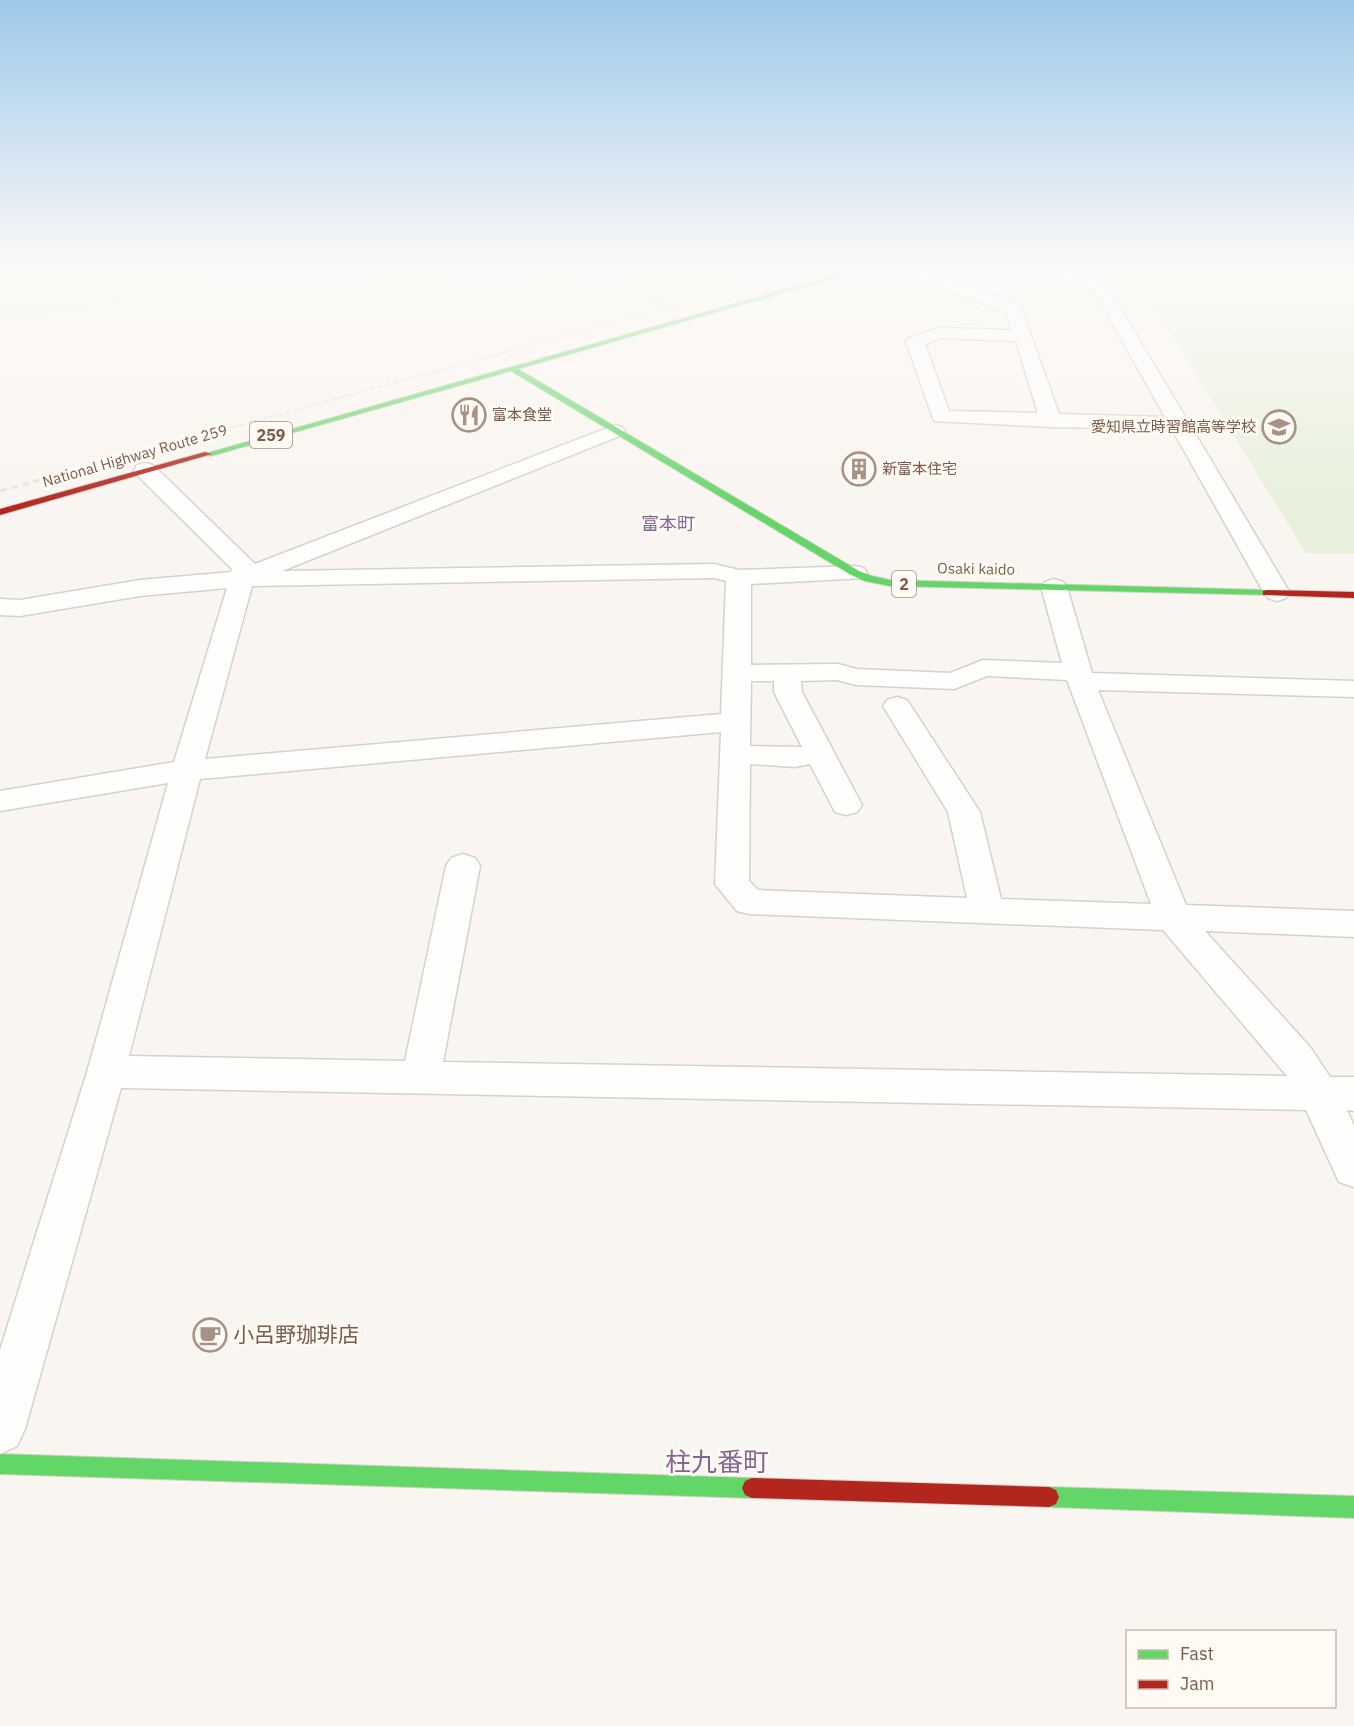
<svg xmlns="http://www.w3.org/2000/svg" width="1354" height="1726" font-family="'IBM Plex Sans','Noto Sans JP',sans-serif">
  <rect width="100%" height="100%" fill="#f9f5f0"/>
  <g fill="#e7f0db">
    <path d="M0,268H256L28,320L0,319Z"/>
    <path d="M438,268L462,271L490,268L378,295L358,283L368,278L390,274L394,275L385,279V283L398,285L414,280L412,275L414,272Z"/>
    <path d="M519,268H588L589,269C580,287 530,286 518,272Z"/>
    <path d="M612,268H782L655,301L621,285Z"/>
    <path d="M1075,268H1354V554L1306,553L1143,288Z"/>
  </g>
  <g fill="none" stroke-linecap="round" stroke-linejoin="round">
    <g stroke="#d7d1cb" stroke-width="3">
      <g id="street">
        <path d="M892,268H914L1020,305L1059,414L1165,417L1094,290L1035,271L1033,268H1056L1106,284L1290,593L1286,598L1277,601L1268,598L1264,593L1172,429L1051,427L934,421L906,342L909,338L939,328L1012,330L1006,312L894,271ZM941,338L1016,341L1038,413L949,411L925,344Z"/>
        <path d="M615,425L622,427L625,431L622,435L282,571L714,564L739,570L855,566L864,568L867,573L864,578L751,584V665L838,664L857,669L950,673L983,660L1062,663L1041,587L1045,582L1054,579L1063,582L1067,587L1092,673L1354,681V697L1098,690L1186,905L1354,911V937L1205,931L1310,1047L1330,1077H1354V1111L1347,1110L1354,1126V1187L1339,1182L1306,1110L121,1088L25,1429L17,1446L0,1454V1350L87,1072L168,783L0,811V791L174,762L227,588L140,596L20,616L0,615V599L20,600L140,580L231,572L232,569L137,475L134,470L137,465L145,463L153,465L255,564ZM714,578L726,581L721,714L205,759L252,586ZM987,676L1067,680L1151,904L1001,899L980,812L907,700L897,697L887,700L883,706L948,812L967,898L758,890L749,881L750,764L795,767L810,764L835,812L846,815L857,812L862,805L802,692L801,681L837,680L856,685L954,689ZM751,681H774V692L802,747L750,746ZM721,732L715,884L737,911L749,914L1163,930L1287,1076L443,1062L480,866L475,858L463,854L451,858L446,866L405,1061L129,1056L200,779Z"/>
      </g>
    </g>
    <g stroke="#d9d2cb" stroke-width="2">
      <g id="fast">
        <path d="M861,268H870L518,369L859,571L872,576L890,580L1267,590L1271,591V595L890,586L865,581L851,575L511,371L211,456L204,454Z"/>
        <path d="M0,1454L752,1478L759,1481L762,1488L759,1495L752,1498L0,1474Z"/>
        <path d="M1049,1487L1354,1496V1518L1049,1507L1042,1504L1039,1497L1042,1490Z"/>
      </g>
    </g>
    <g stroke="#d9d2cb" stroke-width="2">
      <g id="jam">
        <path d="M205,452L212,454L0,515V509Z"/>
        <path d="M1267,590L1354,592V598L1263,595V591Z"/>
        <path d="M752,1478L1049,1487L1056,1490L1059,1497L1056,1504L1049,1507L752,1498L745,1495L742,1488L745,1481Z"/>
      </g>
    </g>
    <use href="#street" fill="#fefefd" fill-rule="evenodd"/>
    <use href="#fast" fill="#63d668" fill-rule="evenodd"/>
    <use href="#jam" fill="#b3261e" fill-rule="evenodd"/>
    <path stroke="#e6e3e7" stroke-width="2" stroke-dasharray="5 3" stroke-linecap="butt" d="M216,432L809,268"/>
    <path stroke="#e6e3e7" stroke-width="3" stroke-dasharray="7 4.5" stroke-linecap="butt" d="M0,491L221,430"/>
  </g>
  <linearGradient id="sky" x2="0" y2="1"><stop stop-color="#9ec9e9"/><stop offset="0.53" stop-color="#fcfaf8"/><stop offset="1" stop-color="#fcfaf8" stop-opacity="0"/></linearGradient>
  <rect width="1354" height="509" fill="url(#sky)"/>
  <defs>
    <g id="restaurant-ring" transform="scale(1.725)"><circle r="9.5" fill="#fffaf3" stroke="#a69286" stroke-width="1.5"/><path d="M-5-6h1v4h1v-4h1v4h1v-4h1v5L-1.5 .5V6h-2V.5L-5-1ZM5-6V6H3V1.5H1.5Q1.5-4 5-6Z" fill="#a69286"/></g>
    <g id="school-ring" transform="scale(1.725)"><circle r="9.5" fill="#fffaf3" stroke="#a69286" stroke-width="1.5"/><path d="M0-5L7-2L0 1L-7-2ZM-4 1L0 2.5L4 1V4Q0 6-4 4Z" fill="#a69286"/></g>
    <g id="building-ring" transform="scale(1.725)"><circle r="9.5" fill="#fffaf3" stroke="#a69286" stroke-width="1.5"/><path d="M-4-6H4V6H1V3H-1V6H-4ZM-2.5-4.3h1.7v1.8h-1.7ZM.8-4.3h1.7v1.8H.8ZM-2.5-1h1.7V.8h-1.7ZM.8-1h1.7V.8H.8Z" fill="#a69286"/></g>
    <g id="cafe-ring" transform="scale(1.725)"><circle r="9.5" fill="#fffaf3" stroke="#a69286" stroke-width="1.5"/><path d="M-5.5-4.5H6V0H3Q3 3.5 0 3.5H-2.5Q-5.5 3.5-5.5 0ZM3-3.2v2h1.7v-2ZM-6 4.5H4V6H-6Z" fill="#a69286"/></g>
  </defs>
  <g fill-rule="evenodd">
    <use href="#restaurant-ring" x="469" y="415"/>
    <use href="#school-ring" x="1279" y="427"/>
    <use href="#building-ring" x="859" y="469"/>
    <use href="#cafe-ring" x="210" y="1335"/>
  </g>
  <g text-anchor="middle" stroke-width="6" stroke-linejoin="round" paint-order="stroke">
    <g font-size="15" fill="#7a5c4d" stroke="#fffaf3" text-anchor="start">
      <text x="492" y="420">富本食堂</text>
      <text x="1256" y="432" text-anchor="end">愛知県立時習館高等学校</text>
      <text x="882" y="474">新富本住宅</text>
    </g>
    <g font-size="15" fill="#7a5c4d" stroke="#fffaf3">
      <text transform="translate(135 456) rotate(-16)" y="5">National Highway Route 259</text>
      <text transform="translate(976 569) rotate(1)" y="5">Osaki kaido</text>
    </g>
    <g fill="#fffaf3" stroke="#a28b7f" stroke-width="1.5">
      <rect x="250" y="422" width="42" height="26" rx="4.5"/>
      <rect x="892" y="571" width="24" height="26" rx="4.5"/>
    </g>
    <g font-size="16" font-weight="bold" fill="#7a5c4d">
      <text x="271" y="441">259</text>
      <text x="904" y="590">2</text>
    </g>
    <g font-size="18" fill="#846695" stroke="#fffaf3">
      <text x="668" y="530">富本町</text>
    </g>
    <g font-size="21" fill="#7a5c4d" stroke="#fffaf3" text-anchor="start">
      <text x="233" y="1342">小呂野珈琲店</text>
    </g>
    <g font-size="26" fill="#846695" stroke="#fffaf3">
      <text x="717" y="1471">柱九番町</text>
    </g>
  </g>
  <rect x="1126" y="1630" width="210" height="78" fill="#fffaf3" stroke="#cabbb1" stroke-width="1.5"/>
  <rect x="1138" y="1650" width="30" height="9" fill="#63d668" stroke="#cabbb1" stroke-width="1.5"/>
  <text x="1180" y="1660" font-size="18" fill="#7a5c4d">Fast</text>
  <rect x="1138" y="1680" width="30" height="9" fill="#b3261e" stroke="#cabbb1" stroke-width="1.5"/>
  <text x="1180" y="1690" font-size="18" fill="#7a5c4d">Jam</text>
</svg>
